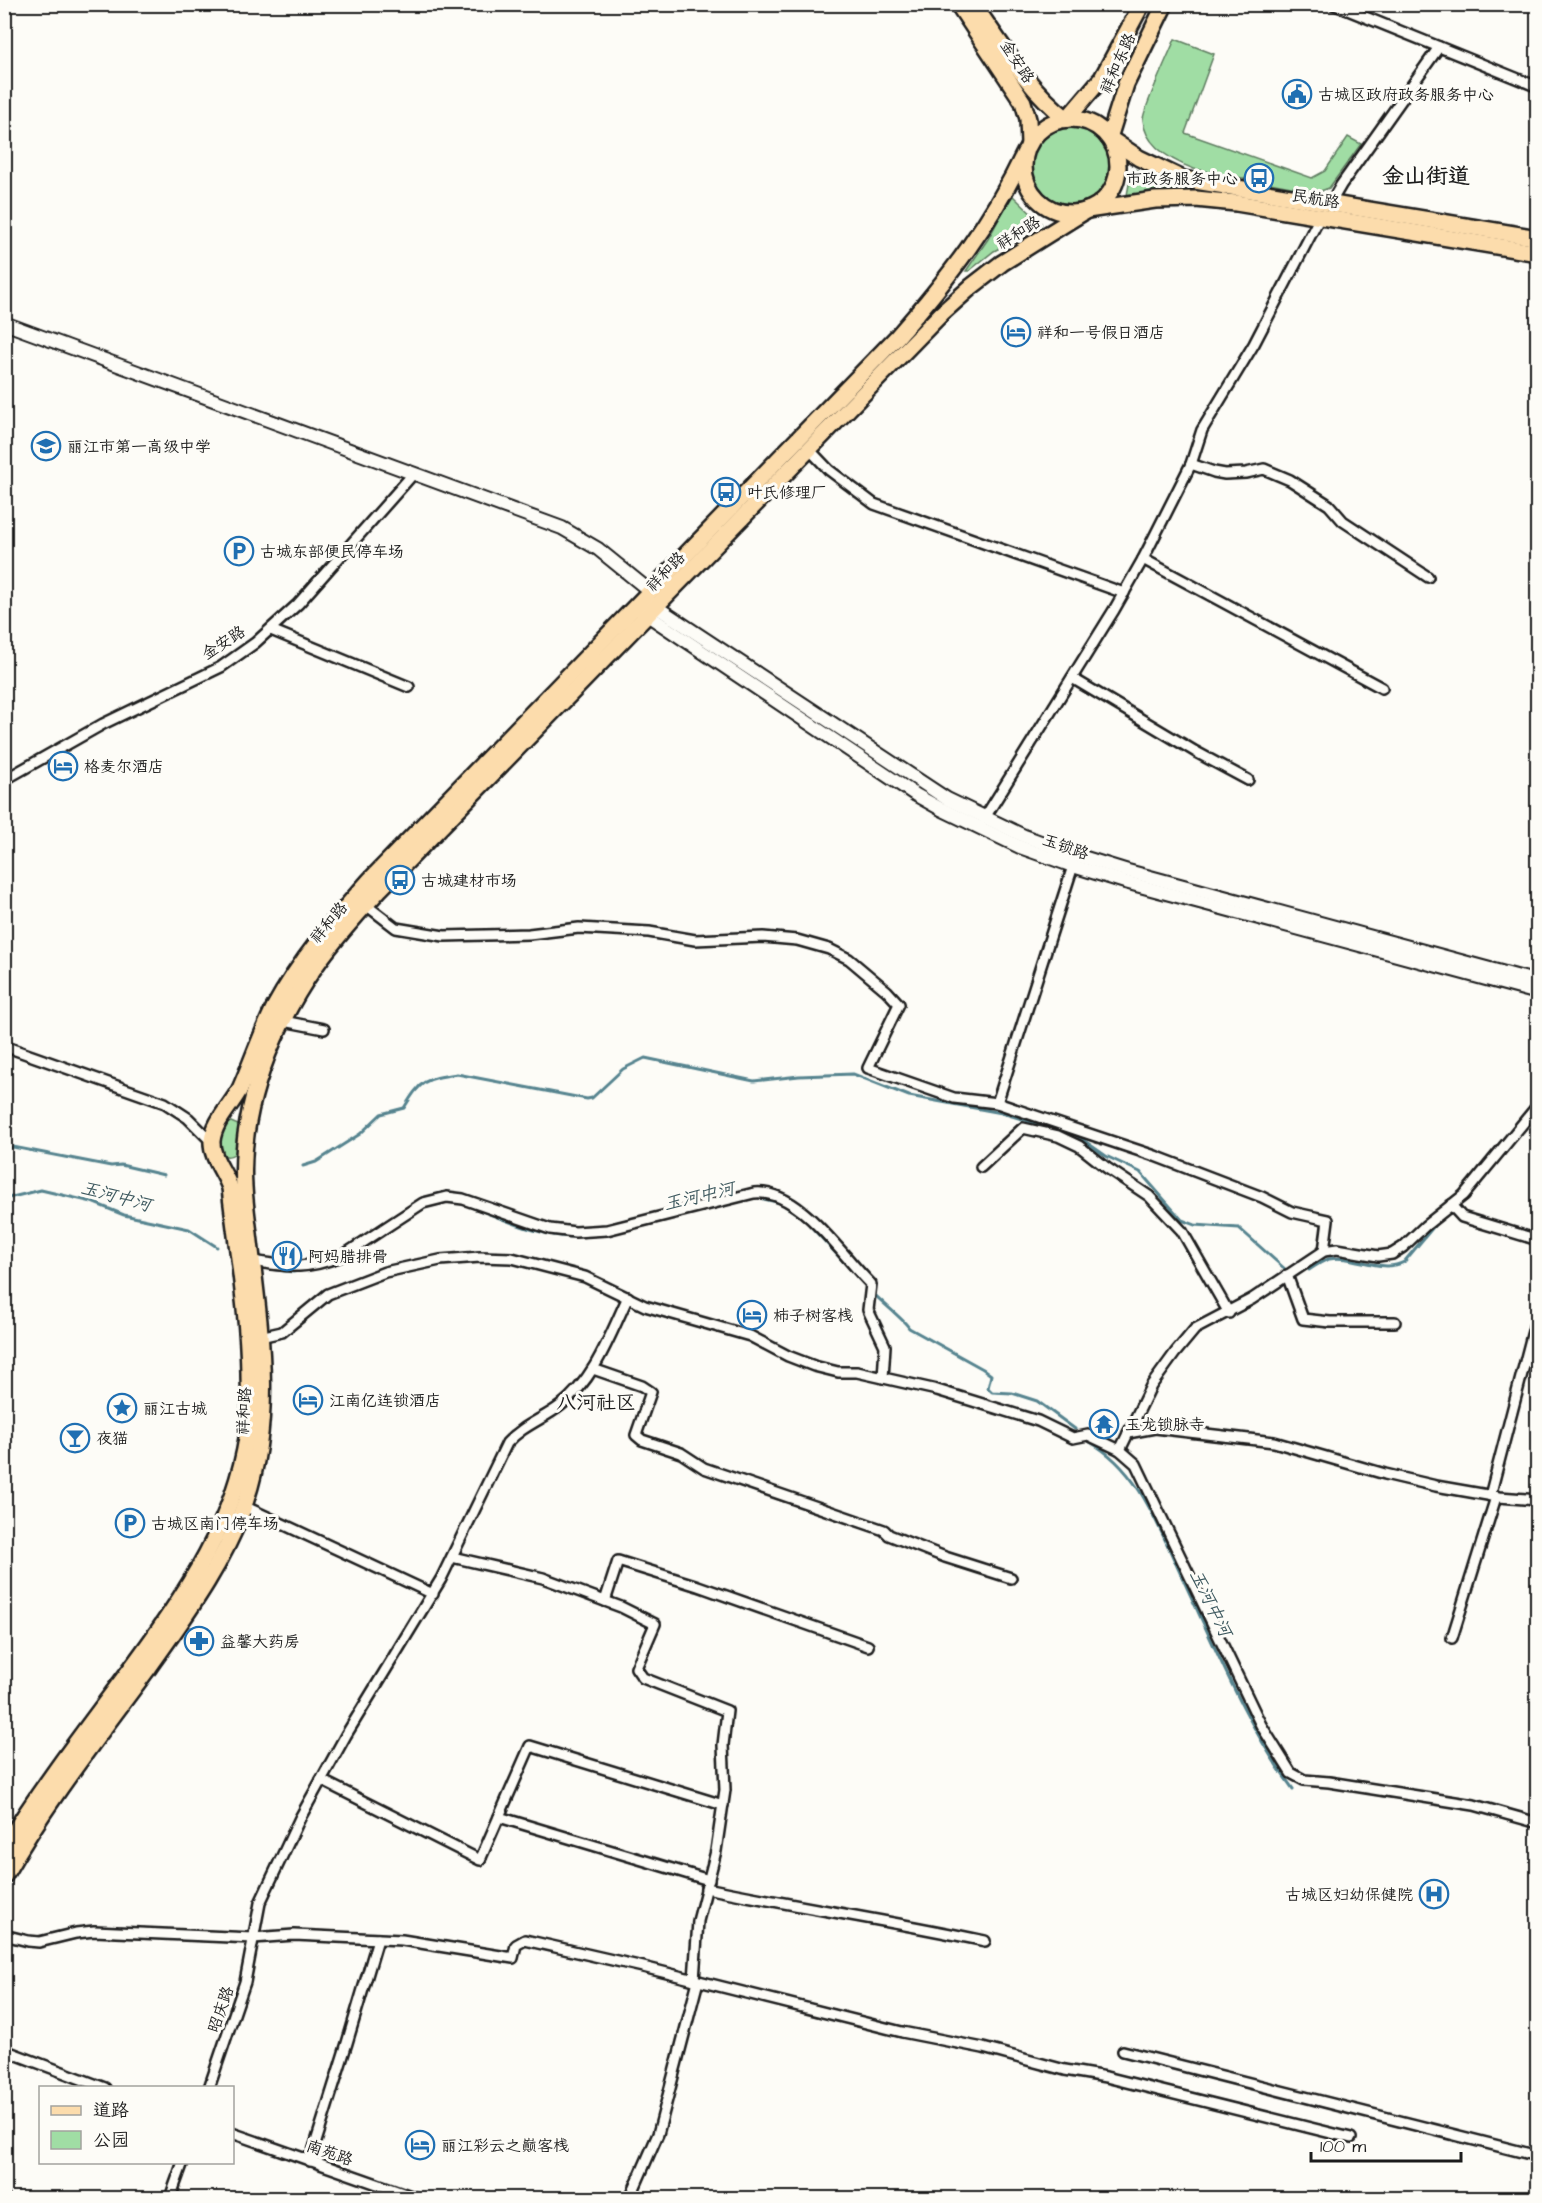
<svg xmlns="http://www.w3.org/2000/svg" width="1542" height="2203" font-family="'Architects Daughter','LXGW WenKai TC',sans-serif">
  <rect width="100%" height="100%" fill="#fdfcf7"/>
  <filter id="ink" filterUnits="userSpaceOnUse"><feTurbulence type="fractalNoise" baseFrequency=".0167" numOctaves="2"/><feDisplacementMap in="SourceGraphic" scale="12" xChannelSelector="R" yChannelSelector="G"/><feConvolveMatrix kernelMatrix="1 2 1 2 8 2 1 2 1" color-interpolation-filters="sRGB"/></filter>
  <g filter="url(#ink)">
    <g fill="#a0dda4" stroke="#5e7c60" stroke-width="1.5">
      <path d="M1175,39L1214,54L1185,133L1312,178L1325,171L1348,137L1361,144L1329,188L1318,192L1194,169C1173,161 1145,147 1143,120C1142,111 1170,52 1175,39Z"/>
      <circle cx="1071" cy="167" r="39"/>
      <path d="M1132,168L1156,179L1186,188V191L1129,198L1127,195Z"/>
      <path d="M1013,196L1041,223V226L994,251L969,271H966L988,239L1011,197Z"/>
      <path d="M231,1122L238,1125L241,1130L238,1151C231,1157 226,1158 219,1153V1136L226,1124Z"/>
    </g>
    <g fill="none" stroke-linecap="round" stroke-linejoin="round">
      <g stroke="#56848f" stroke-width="3">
        <path d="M4,1149L13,1147L111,1166L121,1165L164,1175"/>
        <path d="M303,1166L316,1162L360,1134L381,1114L404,1108C421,1080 424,1079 457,1074L587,1099L592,1098L623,1069L645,1058L754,1081L799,1076L853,1074L909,1096L1002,1113L1076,1135L1106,1156L1140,1172L1182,1220L1195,1225L1239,1228L1285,1269"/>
        <path d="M755,1197L781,1203L803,1218L868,1288"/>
        <path d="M4,1199L41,1190L92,1202L124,1215L189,1229L217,1247"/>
        <path d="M459,1202C491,1214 551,1243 584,1236"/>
        <path d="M263,1268L293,1272L317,1268"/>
        <path d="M1309,1270C1315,1266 1322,1261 1329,1259C1353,1254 1382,1274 1404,1262L1434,1226"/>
        <path d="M873,1293C880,1301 906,1321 909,1328L983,1369L991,1375L988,1388L992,1392L1012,1393L1037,1401L1075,1429"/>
        <path d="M1090,1442C1141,1471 1159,1529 1183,1579C1216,1649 1247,1727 1293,1789"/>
      </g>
      <g stroke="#1c1c1c" stroke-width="14">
        <g id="minor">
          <path d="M1333,4L1538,87"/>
          <path d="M1330,204L1341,185L1439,47"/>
          <path d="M809,449L829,470L874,504L1124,593"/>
          <path d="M1191,464L1214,472L1225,474L1246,473L1264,469L1290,480L1329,505L1343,521L1428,577"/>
          <path d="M1143,559L1382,688"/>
          <path d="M271,630L409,687"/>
          <path d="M1072,678L1196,752L1248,780"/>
          <path d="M4,780L103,724L221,667L255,643L298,604L414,473"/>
          <path d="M984,819L1114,610L1143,559L1191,464L1202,430L1254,344L1320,217"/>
          <path d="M366,905L396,928L444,936L529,934L579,928L649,932L695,940L763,937L797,940L829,949L849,959L887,991L899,1004L868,1068L954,1098L997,1103L1155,1156L1262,1197L1292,1212L1328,1220L1324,1251"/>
          <path d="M283,1021L324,1029"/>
          <path d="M4,1046L165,1103L188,1118L212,1142"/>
          <path d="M997,1103L1073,866"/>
          <path d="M981,1167L1023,1128L1058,1136L1079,1146L1107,1168L1149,1196L1182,1231L1229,1313"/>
          <path d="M1451,1205L1462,1217L1538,1240"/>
          <path d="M252,1261C291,1267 305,1270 342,1256L423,1203L447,1197L463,1199L550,1229L575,1232L607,1230L754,1193C799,1188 841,1255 871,1284L868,1310L885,1346L883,1378"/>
          <path d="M1287,1275L1303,1319L1330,1322H1395"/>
          <path d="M260,1337L282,1332L328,1294L385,1272L440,1260L480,1257L512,1258L585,1277L645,1306L750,1336L788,1356L814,1366L838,1372H857L937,1390L1038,1421L1073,1438L1088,1435L1120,1450L1136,1464L1261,1725L1291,1773L1304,1780L1329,1782L1474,1805L1538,1823"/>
          <path d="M593,1369L642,1386L651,1392L636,1435L642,1440L681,1453L704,1468L884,1530L889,1535L945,1557L1011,1578"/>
          <path d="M1128,1433L1155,1428L1274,1442L1385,1474L1436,1486L1499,1497L1538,1500"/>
          <path d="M1120,1450L1151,1386L1175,1353L1195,1329L1252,1299L1324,1251L1337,1249L1378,1256L1392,1254L1403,1247L1425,1226L1464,1195L1538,1105"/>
          <path d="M1490,1496L1538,1312"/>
          <path d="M244,1506L433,1594"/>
          <path d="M452,1557L543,1578L621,1607L655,1624L636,1668L643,1678L727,1711L723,1745L725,1790L716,1851L698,1921L694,1980"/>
          <path d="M605,1601L618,1561L698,1586L868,1646"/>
          <path d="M1452,1638L1496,1497"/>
          <path d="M321,1780L480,1860L530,1746L723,1805"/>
          <path d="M499,1817L709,1880"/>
          <path d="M706,1888C799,1907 892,1921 985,1941"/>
          <path d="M4,1935L28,1941L39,1942L76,1933L94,1931L253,1938L294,1935L402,1940L513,1958L516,1945L525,1940L643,1967L902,2032L983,2048L1065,2070L1106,2077L1351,2138"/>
          <path d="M4,2050L105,2088"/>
          <path d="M1123,2051L1538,2156"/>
          <path d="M209,2088L245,1982L260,1903L300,1818L346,1735L441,1579L507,1443C522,1426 543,1419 560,1406C595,1379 610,1335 628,1297"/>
          <path d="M232,2133L417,2198"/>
          <path d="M310,2161L347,2043L378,1939"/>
          <path d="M4,2198H5"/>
          <path d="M170,2198L183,2162"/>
          <path d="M630,2198L658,2134L698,1981"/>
        </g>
      </g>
      <g stroke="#1c1c1c" stroke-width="16">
        <g id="tertiary">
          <path d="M4,323L562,528L598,549L651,592"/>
          <path d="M649,602L947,799L1024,836L1076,855L1128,871L1538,982"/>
          <path d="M640,610L916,795L941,809L1020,847L1073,866L1125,882L1538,993"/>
        </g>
      </g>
      <g stroke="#1c1c1c" stroke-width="20">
        <g id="primary">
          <path d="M1067,119L1102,78L1142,4"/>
          <path d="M1109,138L1126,84L1165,4"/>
        </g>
      </g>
      <g stroke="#1c1c1c" stroke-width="20">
        <g id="trunk">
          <path d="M958,4L1023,102L1028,119L1029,144"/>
          <path d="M973,4C1002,45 1027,88 1067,119"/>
          <circle cx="1071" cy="166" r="47"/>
          <path d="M1109,138L1139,158L1183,179L1538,238"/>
          <path d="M4,1848C42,1786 87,1728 130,1670C185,1595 239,1518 249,1423C251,1407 249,1390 249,1373C248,1311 237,1249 230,1188C225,1172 211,1158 212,1141C214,1121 231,1106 240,1089C252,1062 261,1034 274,1008C300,960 334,920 370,880L897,337C948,279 992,222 1025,152"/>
          <path d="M4,1876C46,1802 99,1735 149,1667C186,1615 226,1561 246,1500C274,1415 260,1329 250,1242C248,1224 245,1206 244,1187C239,1109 272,1028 316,965C335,938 358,913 380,889L942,313L971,287L1002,263L1087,210L1155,200L1196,199L1236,203L1538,253"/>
        </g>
      </g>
      <use href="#minor" stroke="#fdfcf7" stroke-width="9"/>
      <use href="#tertiary" stroke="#fdfcf7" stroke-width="12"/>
      <use href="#primary" stroke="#fcdcac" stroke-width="15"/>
      <use href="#trunk" stroke="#fcdcac" stroke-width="15"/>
    </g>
  </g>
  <defs>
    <g id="civic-ring" transform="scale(1.5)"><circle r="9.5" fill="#fdfcf7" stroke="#1f6fb2" stroke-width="1.5"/><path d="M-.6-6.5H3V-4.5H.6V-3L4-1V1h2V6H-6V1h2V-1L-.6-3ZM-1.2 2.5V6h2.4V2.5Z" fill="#1f6fb2"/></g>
    <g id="bus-ring" transform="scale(1.5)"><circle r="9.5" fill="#fdfcf7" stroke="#1f6fb2" stroke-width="1.5"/><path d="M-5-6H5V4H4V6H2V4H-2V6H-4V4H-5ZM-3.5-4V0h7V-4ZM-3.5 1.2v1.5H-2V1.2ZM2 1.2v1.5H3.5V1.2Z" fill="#1f6fb2"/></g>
    <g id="hotel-ring" transform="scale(1.5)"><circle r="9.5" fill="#fdfcf7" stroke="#1f6fb2" stroke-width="1.5"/><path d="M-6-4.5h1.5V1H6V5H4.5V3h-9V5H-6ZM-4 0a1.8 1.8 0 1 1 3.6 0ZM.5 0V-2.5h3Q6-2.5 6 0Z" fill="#1f6fb2"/></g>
    <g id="school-ring" transform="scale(1.5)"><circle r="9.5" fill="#fdfcf7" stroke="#1f6fb2" stroke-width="1.5"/><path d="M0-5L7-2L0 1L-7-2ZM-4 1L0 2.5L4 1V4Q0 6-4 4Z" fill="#1f6fb2"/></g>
    <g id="parking-ring" transform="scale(1.5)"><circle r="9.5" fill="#fdfcf7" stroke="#1f6fb2" stroke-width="1.5"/><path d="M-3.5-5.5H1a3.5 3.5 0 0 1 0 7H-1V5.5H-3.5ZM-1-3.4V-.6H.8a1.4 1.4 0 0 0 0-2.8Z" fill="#1f6fb2"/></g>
    <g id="restaurant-ring" transform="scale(1.5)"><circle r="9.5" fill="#fdfcf7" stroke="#1f6fb2" stroke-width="1.5"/><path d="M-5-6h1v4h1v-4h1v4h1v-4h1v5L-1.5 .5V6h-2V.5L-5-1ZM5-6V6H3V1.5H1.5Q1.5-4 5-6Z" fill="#1f6fb2"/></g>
    <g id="sight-ring" transform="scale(1.5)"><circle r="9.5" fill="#fdfcf7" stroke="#1f6fb2" stroke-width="1.5"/><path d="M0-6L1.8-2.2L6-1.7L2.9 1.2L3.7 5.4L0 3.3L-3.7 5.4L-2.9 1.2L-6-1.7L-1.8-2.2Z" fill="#1f6fb2"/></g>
    <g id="temple-ring" transform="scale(1.5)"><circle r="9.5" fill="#fdfcf7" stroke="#1f6fb2" stroke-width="1.5"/><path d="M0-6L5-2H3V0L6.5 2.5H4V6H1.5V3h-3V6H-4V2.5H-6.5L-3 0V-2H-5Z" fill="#1f6fb2"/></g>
    <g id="bar-ring" transform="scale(1.5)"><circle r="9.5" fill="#fdfcf7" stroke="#1f6fb2" stroke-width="1.5"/><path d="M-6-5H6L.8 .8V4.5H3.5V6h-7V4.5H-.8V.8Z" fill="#1f6fb2"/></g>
    <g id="pharmacy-ring" transform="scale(1.5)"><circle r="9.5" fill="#fdfcf7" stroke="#1f6fb2" stroke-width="1.5"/><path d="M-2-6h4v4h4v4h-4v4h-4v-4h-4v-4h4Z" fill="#1f6fb2"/></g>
    <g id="hospital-ring" transform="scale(1.5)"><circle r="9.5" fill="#fdfcf7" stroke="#1f6fb2" stroke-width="1.5"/><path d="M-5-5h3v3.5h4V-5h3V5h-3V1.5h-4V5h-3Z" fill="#1f6fb2"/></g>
  </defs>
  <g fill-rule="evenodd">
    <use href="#civic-ring" x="1297" y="94"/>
    <use href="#bus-ring" x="1259" y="178"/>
    <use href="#hotel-ring" x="1016" y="332"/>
    <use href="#school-ring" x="46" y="446"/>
    <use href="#bus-ring" x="726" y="492"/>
    <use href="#parking-ring" x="239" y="551"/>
    <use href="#hotel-ring" x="63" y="766"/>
    <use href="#bus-ring" x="400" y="880"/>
    <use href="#restaurant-ring" x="287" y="1256"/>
    <use href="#hotel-ring" x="752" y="1315"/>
    <use href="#hotel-ring" x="308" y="1400"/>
    <use href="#sight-ring" x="122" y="1408"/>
    <use href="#temple-ring" x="1104" y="1424"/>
    <use href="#bar-ring" x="75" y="1438"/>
    <use href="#parking-ring" x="130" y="1523"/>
    <use href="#pharmacy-ring" x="199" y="1641"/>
    <use href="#hospital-ring" x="1434" y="1894"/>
    <use href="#hotel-ring" x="420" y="2145"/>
  </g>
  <g text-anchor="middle" stroke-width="6" stroke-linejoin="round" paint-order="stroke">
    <g font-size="16" fill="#1c1c1c" stroke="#fdfcf7">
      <text transform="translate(1018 61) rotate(57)" y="6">金安路</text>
      <text transform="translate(1117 63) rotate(-66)" y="6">祥和东路</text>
      <text transform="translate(1316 198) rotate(9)" y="6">民航路</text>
      <text transform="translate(1018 232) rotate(-32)" y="6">祥和路</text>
      <text transform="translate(665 571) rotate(-46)" y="6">祥和路</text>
      <text transform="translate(223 642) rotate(-33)" y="6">金安路</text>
      <text transform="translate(1066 846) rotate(19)" y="6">玉锁路</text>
      <text transform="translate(328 922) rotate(-50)" y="6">祥和路</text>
      <text transform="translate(243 1411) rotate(-87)" y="6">祥和路</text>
      <text transform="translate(220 2009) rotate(-71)" y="6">昭庆路</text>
      <text transform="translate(330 2152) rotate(19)" y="6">南苑路</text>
    </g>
    <g font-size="16" fill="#1c1c1c" stroke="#fdfcf7" text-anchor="start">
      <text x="1318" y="100">古城区政府政务服务中心</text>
      <text x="1238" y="184" text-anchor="end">市政务服务中心</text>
      <text x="1037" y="338">祥和一号假日酒店</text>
      <text x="67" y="452">丽江市第一高级中学</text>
      <text x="747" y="498">叶氏修理厂</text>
      <text x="260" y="557">古城东部便民停车场</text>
      <text x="84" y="772">格麦尔酒店</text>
      <text x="421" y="886">古城建材市场</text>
      <text x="308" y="1262">阿妈腊排骨</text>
      <text x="773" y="1321">柿子树客栈</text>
      <text x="329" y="1406">江南亿连锁酒店</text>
      <text x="143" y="1414">丽江古城</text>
      <text x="1125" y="1430">玉龙锁脉寺</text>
      <text x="96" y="1444">夜猫</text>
      <text x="151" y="1529">古城区南门停车场</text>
      <text x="220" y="1647">益馨大药房</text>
      <text x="1413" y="1900" text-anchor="end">古城区妇幼保健院</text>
      <text x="441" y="2151">丽江彩云之巅客栈</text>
    </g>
    <g font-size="18" font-style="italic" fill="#3e595f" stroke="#fdfcf7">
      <text transform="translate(116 1196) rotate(15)" y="6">玉河中河</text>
      <text transform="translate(699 1196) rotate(-13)" y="6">玉河中河</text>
      <text transform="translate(1211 1603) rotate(64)" y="6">玉河中河</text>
    </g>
    <g font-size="20" fill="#1c1c1c" stroke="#fdfcf7">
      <text x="596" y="1409">八河社区</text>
    </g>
    <g font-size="22" font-weight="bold" fill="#1c1c1c" stroke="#fdfcf7">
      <text x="1426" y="183">金山街道</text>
    </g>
  </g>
  <rect width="1542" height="2203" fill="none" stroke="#fdfcf7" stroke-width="24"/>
  <rect x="12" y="12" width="1518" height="2179" fill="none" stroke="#1c1c1c" stroke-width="2" filter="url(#ink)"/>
  <rect x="39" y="2086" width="195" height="78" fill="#fdfcf7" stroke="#a3a29f" stroke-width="1.5"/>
  <rect x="51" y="2106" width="30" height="9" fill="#fcdcac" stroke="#a3a29f" stroke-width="1.5"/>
  <text x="93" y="2116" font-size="18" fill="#1c1c1c">道路</text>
  <rect x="51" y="2131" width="30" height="18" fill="#a0dda4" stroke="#a3a29f" stroke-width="1.5"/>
  <text x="93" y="2146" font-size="18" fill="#1c1c1c">公园</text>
  <path d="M1311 2152v9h150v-9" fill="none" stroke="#1c1c1c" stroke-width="3"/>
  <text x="1320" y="2152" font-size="18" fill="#1c1c1c" stroke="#fdfcf7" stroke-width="4.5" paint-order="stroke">100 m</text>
</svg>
